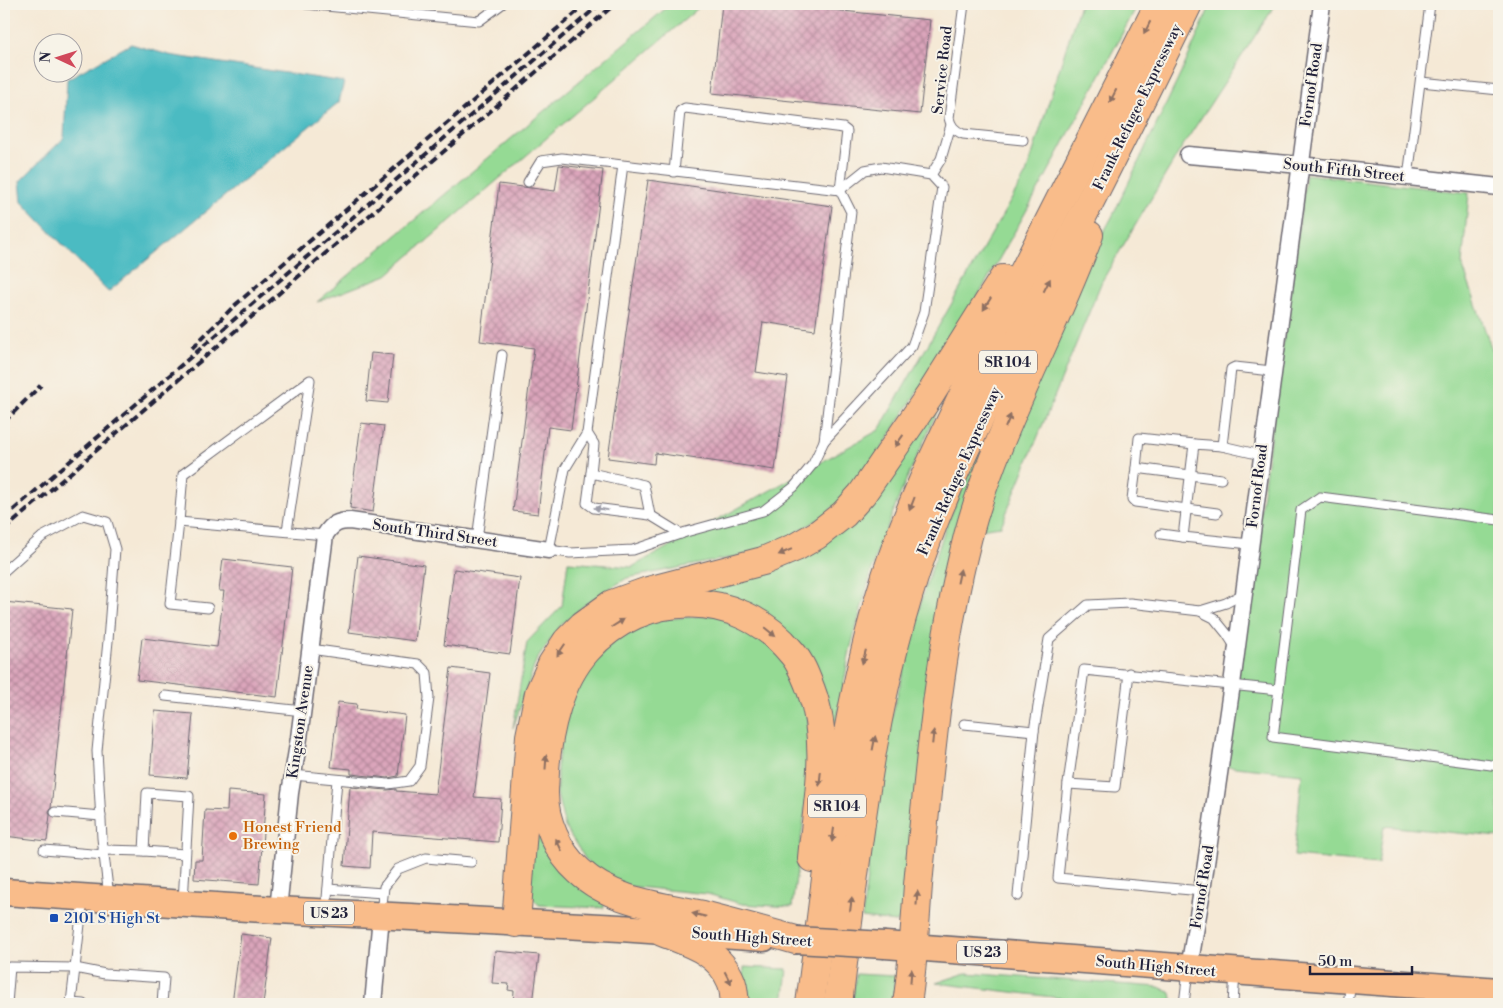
<svg xmlns="http://www.w3.org/2000/svg" width="1503" height="1008" font-family="'Libre Bodoni',serif">
  <defs>
    <pattern id="building-cross-hatch" width="8" height="8" patternUnits="userSpaceOnUse" patternTransform="scale(1.25)"><rect width="8" height="8" fill="#dba5bb"/><path d="M0 0l8 8M0 8l8-8" fill="none" stroke="#b18699"/></pattern>
  </defs>
  <rect width="100%" height="100%" fill="#f7f3e8"/>
  <filter id="ink" filterUnits="userSpaceOnUse"><feTurbulence type="fractalNoise" baseFrequency=".02" numOctaves="2"/><feDisplacementMap in="SourceGraphic" scale="10" xChannelSelector="R" yChannelSelector="G"/><feConvolveMatrix kernelMatrix="1 2 1 2 8 2 1 2 1" color-interpolation-filters="sRGB"/></filter>
  <filter id="wash" filterUnits="userSpaceOnUse"><feTurbulence type="fractalNoise" baseFrequency=".0096" numOctaves="4" result="noise"/><feDisplacementMap in="SourceGraphic" scale="20" xChannelSelector="R" yChannelSelector="G"/><feGaussianBlur stdDeviation="1.12" result="paint"/><feColorMatrix in="noise" values="0 0 0 0 0 0 0 0 0 0 0 0 0 0 0 0 0 1.4 0 .05"/><feComposite in="paint" operator="in"/></filter>
  <g filter="url(#wash)">
    <rect width="100%" height="100%" fill="#f5e9d6"/>
    <g fill="#95da94" stroke="#5c7e68">
      <path d="M671,4H703L387,275L317,302Z"/>
      <path d="M1080,4H1138L1045,178L981,291L861,481L824,516L764,551L627,578L588,602L560,626L536,661L513,728L527,642L562,606L568,562L632,567L879,430L1026,174Z"/>
      <path d="M1211,4H1276L1182,147L1102,281L1001,526L979,529L1080,276L1112,217L1183,69Z"/>
      <path d="M1306,174L1469,193L1462,264L1499,370V837L1384,826L1378,864L1294,856L1302,774L1226,766Z"/>
      <path d="M948,388L904,485L876,555L850,650L830,757L809,666L680,594L785,564Z"/>
      <path d="M984,440L991,442L904,916L896,922L862,918L875,811L892,716L923,594L948,521Z"/>
      <path d="M718,615L777,650L796,678L807,707L810,746L806,803L792,907L742,904L708,894L626,886L595,874L565,827L557,794V764L567,714L583,669L637,621Z"/>
      <path d="M532,816L604,902V908L539,905L525,891Z"/>
      <path d="M744,967L787,969L783,1004H743Z"/>
      <path d="M966,973L1159,987L1171,993L1173,1004H1069V999L936,983Z"/>
      <path d="M856,974L896,976L892,1004H852Z"/>
    </g>
    <path fill="#4cbbc2" stroke="#376e7e" d="M131,44L169,55L344,82L339,102L108,292L22,202L20,181L64,138L67,79Z"/>
    <g id="blocks">
      <g fill="url(#building-cross-hatch)">
        <path d="M722,4H775L930,20L920,114L712,93Z"/>
        <path d="M559,165L603,170L571,430L548,427L538,514L513,511L534,348L480,341L499,184L555,191Z"/>
        <path d="M648,180L832,206L815,330L763,322L756,372L788,377L775,470L655,453L654,464L608,458Z"/>
        <path d="M371,353L393,355L388,403L366,401Z"/>
        <path d="M361,423L384,426L373,512L350,508Z"/>
        <path d="M358,556L424,565L415,641L349,632Z"/>
        <path d="M223,559L292,567L277,697L137,680L142,638L217,647L224,591H219Z"/>
        <path d="M454,569L520,578L510,654L444,645Z"/>
        <path d="M4,602L72,609L51,808L49,811L50,815L47,841L4,836Z"/>
        <path d="M451,668L490,673L474,797L501,799L498,842L372,832L370,868L344,866L350,787L387,790L396,789V791L435,794Z"/>
        <path d="M338,702L357,704L356,709L405,715L398,776L388,778L351,774V769L331,767Z"/>
        <path d="M155,711L193,714L187,778L150,775Z"/>
        <path d="M228,791L266,794L259,884L194,879L195,860H202L205,810L227,811Z"/>
        <path d="M241,934L272,938L263,1004H232Z"/>
        <path d="M495,951L539,955L533,1004H513L514,991L508,990L509,984L492,983Z"/>
      </g>
    </g>
  </g>
  <g filter="url(#ink)">
    <use href="#blocks" fill-opacity="0" stroke="#6c6871" stroke-width="1"/>
    <g fill="none" stroke-linecap="round" stroke-linejoin="round">
      <g stroke="#6c6871" stroke-width="11">
        <g id="lane">
          <path d="M306,4L479,21L502,4"/>
          <path d="M964,4L949,118C951,126 954,130 963,134L1023,140"/>
          <path d="M1421,82L1499,90"/>
          <path d="M674,172L680,111L685,108L843,128L847,131L840,190"/>
          <path d="M931,175L941,159L951,125"/>
          <path d="M1408,177L1430,4"/>
          <path d="M528,182L541,161L562,158L840,190L851,212L824,441L813,464L794,487L763,511L686,532L633,550L570,553L549,550L565,469L587,433L623,165"/>
          <path d="M587,433L594,444L591,473"/>
          <path d="M824,441L912,346L924,312L942,187L931,175L881,167L865,170L840,190"/>
          <path d="M1222,446L1261,455"/>
          <path d="M1136,468L1139,438L1194,444"/>
          <path d="M1217,513L1135,502L1132,499L1136,468L1221,479"/>
          <path d="M650,515L644,485L591,473L587,503L594,508L650,515L681,534"/>
          <path d="M1499,520L1320,497L1301,510L1273,737L1499,766"/>
          <path d="M179,522L170,604L208,608"/>
          <path d="M287,531L310,380L183,474L179,522L325,535"/>
          <path d="M1161,534L1183,537"/>
          <path d="M477,539L502,355"/>
          <path d="M1250,544L1183,537L1194,444L1222,446L1231,369L1235,367L1272,371"/>
          <path d="M4,571L42,537L83,515L107,522L115,549L108,641L97,751L102,838L109,897"/>
          <path d="M1200,611L1226,603L1243,594"/>
          <path d="M165,696L303,711"/>
          <path d="M964,724L1034,731"/>
          <path d="M293,775L388,784L409,781L420,766L429,698L427,673L418,664L310,649"/>
          <path d="M1068,784L1115,787L1129,673"/>
          <path d="M55,812L101,816"/>
          <path d="M44,850L104,855"/>
          <path d="M103,850L144,851"/>
          <path d="M328,889L383,893"/>
          <path d="M1202,891L1058,878L1068,784L1084,670L1279,690"/>
          <path d="M1018,896L1034,731L1049,639L1088,605L1130,603L1200,611L1214,618L1227,634L1236,648"/>
          <path d="M183,902L189,796L147,793L144,851L185,854"/>
          <path d="M326,910L337,780"/>
          <path d="M381,913L384,887L398,869L426,858L471,862"/>
          <path d="M7,1004L10,967L75,968L105,974L164,978L162,1004"/>
          <path d="M83,1004L71,1003L83,898"/>
          <path d="M1184,1004L1188,971"/>
          <path d="M1233,1004L1235,972"/>
          <path d="M1348,1004L1351,982"/>
        </g>
      </g>
      <g stroke="#6c6871" stroke-width="19">
        <g id="street">
          <path d="M1188,155L1300,165L1499,187"/>
          <path d="M278,910L290,793L299,738L325,535C332,524 338,521 350,521L549,550"/>
          <path d="M1189,968L1202,891L1232,684L1322,4"/>
          <path d="M373,1004L381,916"/>
        </g>
      </g>
      <g stroke="#6c6871" stroke-width="29">
        <g id="primary">
          <path d="M4,892L278,910L620,928L764,938"/>
          <path d="M885,945L1499,991"/>
        </g>
      </g>
      <g stroke="#6c6871" stroke-width="30">
        <g id="highway">
          <path d="M516,923L530,736L539,693L552,664L567,641L583,625L612,604L648,591L763,561L796,547L817,535L844,514L862,494L930,395L1003,279"/>
          <path d="M662,932C689,943 719,951 731,981C734,987 734,997 735,1004"/>
          <path d="M796,940C765,931 734,923 703,915C660,906 612,902 579,871C558,853 544,820 544,793C544,785 545,778 545,770C548,730 559,681 587,650C642,588 739,587 792,653C801,663 806,677 811,690C831,743 817,804 812,858"/>
          <path d="M810,1004C829,861 842,714 886,576C910,502 945,434 978,364C1037,243 1099,124 1159,4"/>
          <path d="M838,1004C857,852 871,696 923,551C954,464 997,383 1039,302C1089,203 1140,104 1188,4"/>
          <path d="M907,1004C913,965 915,925 918,885C929,768 939,650 968,536C996,431 1051,337 1089,235"/>
        </g>
      </g>
      <use href="#lane" stroke="#fff" stroke-width="9"/>
      <use href="#street" stroke="#fff" stroke-width="16"/>
      <use href="#primary" stroke="#f9bc8a" stroke-width="26"/>
      <use href="#highway" stroke="#f9bc8a" stroke-width="28"/>
      <g stroke="#22223b" stroke-width="4" stroke-dasharray="8 4" stroke-linecap="butt">
        <path d="M192,348L234,306L586,4"/>
        <path d="M4,422L41,385"/>
        <path d="M4,518L600,4"/>
        <path d="M4,530L615,4"/>
      </g>
      <g stroke="#6c6871" stroke-width="29" stroke-linecap="butt">
        <path id="primary-bridge" d="M796,940L885,945"/>
      </g>
      <use href="#primary-bridge" stroke="#f9bc8a" stroke-width="26"/>
    </g>
    <defs><path id="oneway-solid" d="M-6-.8H1V-3.2L6.5 0L1 3.2V.8H-6Z" transform="scale(1.25)"/></defs>
    <g fill="#8e6f62">
      <use href="#oneway-solid" transform="translate(1147 28) rotate(116)"/>
      <use href="#oneway-solid" transform="translate(1113 96) rotate(117)"/>
      <use href="#oneway-solid" transform="translate(1047 285) rotate(-63)"/>
      <use href="#oneway-solid" transform="translate(987 304) rotate(122)"/>
      <use href="#oneway-solid" transform="translate(1008 421) rotate(-67)"/>
      <use href="#oneway-solid" transform="translate(899 441) rotate(125)"/>
      <use href="#oneway-solid" transform="translate(912 504) rotate(111)"/>
      <use href="#oneway-solid" transform="translate(785 552) rotate(157)"/>
      <use href="#oneway-solid" transform="translate(959 576) rotate(-78)"/>
      <use href="#oneway-solid" transform="translate(618 623) rotate(-32)"/>
      <use href="#oneway-solid" transform="translate(770 632) rotate(39)"/>
      <use href="#oneway-solid" transform="translate(561 650) rotate(124)"/>
      <use href="#oneway-solid" transform="translate(864 657) rotate(105)"/>
      <use href="#oneway-solid" transform="translate(933 737) rotate(-84)"/>
      <use href="#oneway-solid" transform="translate(874 743) rotate(-79)"/>
      <use href="#oneway-solid" transform="translate(546 762) rotate(-86)"/>
      <use href="#oneway-solid" transform="translate(820 779) rotate(96)"/>
      <use href="#oneway-solid" transform="translate(833 835) rotate(98)"/>
      <use href="#oneway-solid" transform="translate(559 845) rotate(-116)"/>
      <use href="#oneway-solid" transform="translate(917 898) rotate(-86)"/>
      <use href="#oneway-solid" transform="translate(851 904) rotate(-83)"/>
      <use href="#oneway-solid" transform="translate(699 915) rotate(-167)"/>
      <use href="#oneway-solid" transform="translate(911 976) rotate(-85)"/>
      <use href="#oneway-solid" transform="translate(728 978) rotate(63)"/>
    </g>
    <use fill="#9c9ca7" href="#oneway-solid" transform="translate(601 509) rotate(-171)"/>
  </g>
  <circle fill="#e8710a" stroke="#f7f3e8" stroke-width="2" cx="233" cy="836" r="5"/>
  <rect fill="#1a4fb4" stroke="#f7f3e8" stroke-width="2" x="49" y="913" width="10" height="10" rx="2.5"/>
  <g text-anchor="middle" stroke-width="4" stroke-linejoin="round" paint-order="stroke">
    <g fill="#f7f3e8" stroke="#62616f" stroke-width="1">
      <rect x="979" y="350.5" width="58" height="23" rx="4"/>
      <rect x="808" y="794.5" width="58" height="23" rx="4"/>
      <rect x="304" y="901.5" width="50" height="23" rx="4"/>
      <rect x="957" y="940.5" width="50" height="23" rx="4"/>
    </g>
    <g font-size="14" font-weight="bold" fill="#22223b">
      <text x="1008" y="367">SR 104</text>
      <text x="837" y="811">SR 104</text>
      <text x="329" y="918">US 23</text>
      <text x="982" y="957">US 23</text>
    </g>
    <g font-size="15" fill="#22223b" stroke="#f7f3e8">
      <text transform="translate(942 70) rotate(-84)" y="5">Service Road</text>
      <text transform="translate(1311 85) rotate(-82)" y="5">Fornof Road</text>
      <text transform="translate(1137 107) rotate(-64)" y="5">Frank-Refugee Expressway</text>
      <text transform="translate(1344 170) rotate(6)" y="5">South Fifth Street</text>
      <text transform="translate(959 471) rotate(-66)" y="5">Frank-Refugee Expressway</text>
      <text transform="translate(1257 486) rotate(-83)" y="5">Fornof Road</text>
      <text transform="translate(435 533) rotate(8)" y="5">South Third Street</text>
      <text transform="translate(300 722) rotate(-82)" y="5">Kingston Avenue</text>
      <text transform="translate(1202 887) rotate(-81)" y="5">Fornof Road</text>
      <text transform="translate(752 937) rotate(4)" y="5">South High Street</text>
      <text transform="translate(1156 966) rotate(5)" y="5">South High Street</text>
    </g>
    <g font-size="15" fill="#c56008" stroke="#f7f3e8" text-anchor="start">
      <text x="243" y="832">Honest Friend<tspan x="243" dy="17">Brewing</tspan></text>
    </g>
    <g font-size="15" fill="#164399" stroke="#f7f3e8" text-anchor="start">
      <text x="64" y="923">2101 S High St</text>
    </g>
  </g>
  <rect width="1503" height="1008" fill="none" stroke="#f7f3e8" stroke-width="20"/>
  <g transform="translate(58 58) rotate(274)"><circle r="24" fill="#f7f3e8" stroke="#a29fa3"/>
  <path d="M0-4L9 19L0 12L-9 19Z" fill="#d1495b"/>
  <text y="-8" font-size="14" font-weight="bold" text-anchor="middle" fill="#22223b">N</text>
  </g>
  <path d="M1310 966v8h102v-8" fill="none" stroke="#22223b" stroke-width="2.5"/>
  <text x="1318" y="966" font-size="15" fill="#22223b" stroke="#f7f3e8" stroke-width="4" paint-order="stroke">50 m</text>
</svg>
